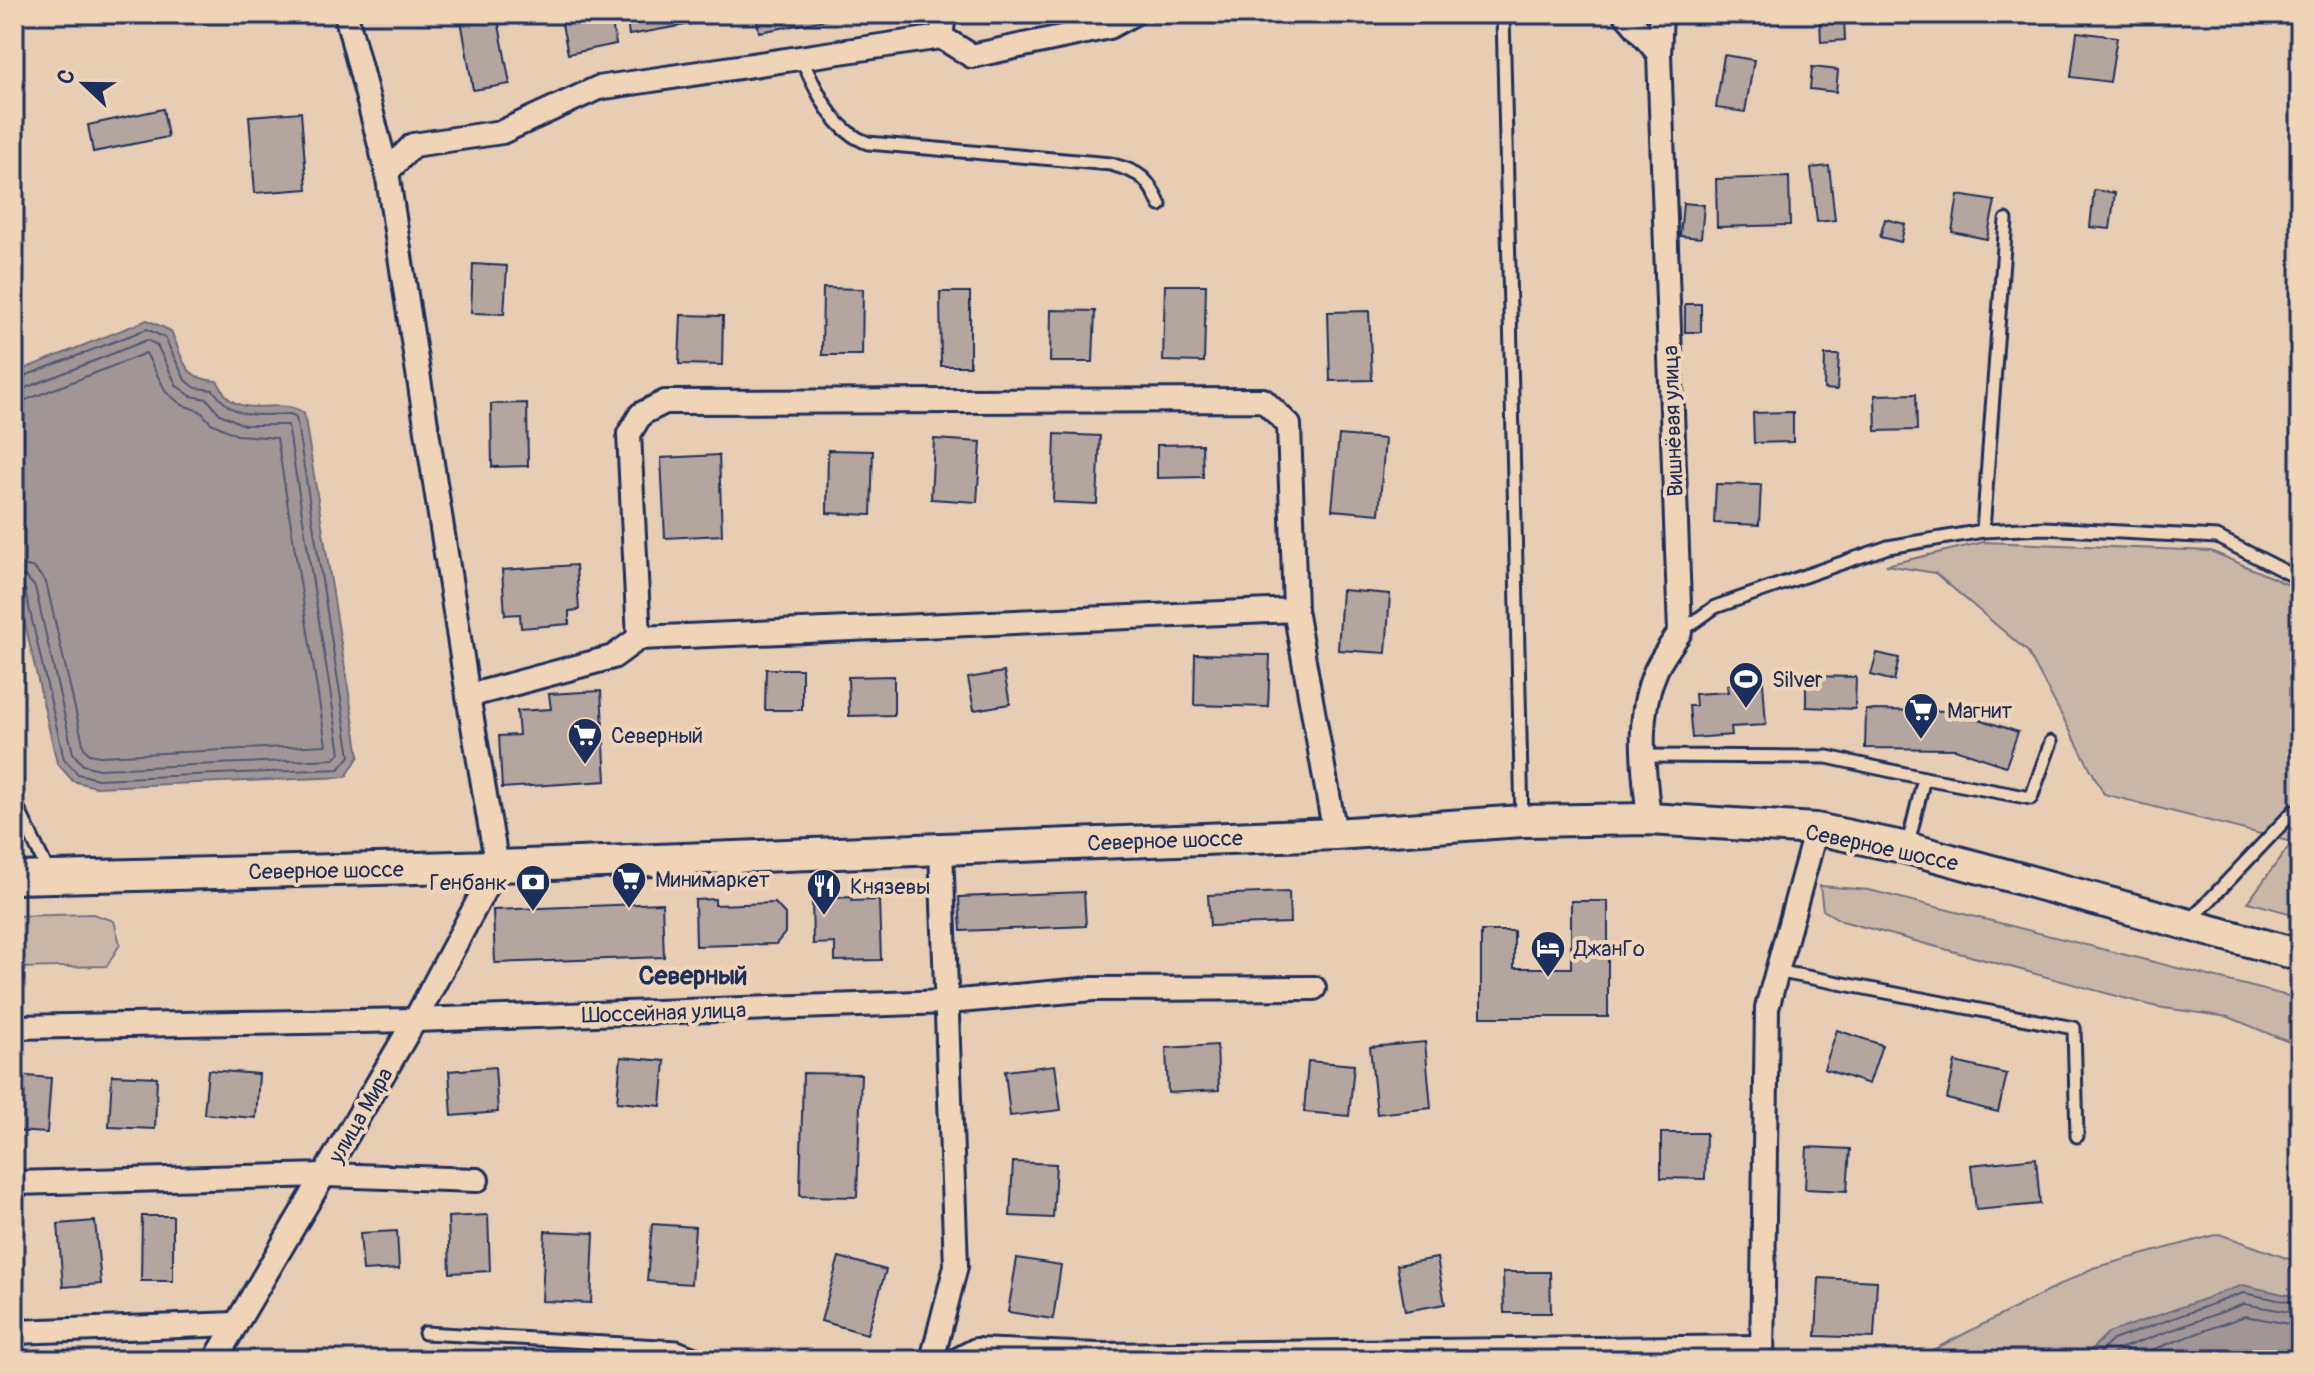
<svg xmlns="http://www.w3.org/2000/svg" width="2314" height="1374" font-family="Pangolin,sans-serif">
  <rect width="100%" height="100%" fill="#e7cdb3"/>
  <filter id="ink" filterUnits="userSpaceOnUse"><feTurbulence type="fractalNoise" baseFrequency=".0125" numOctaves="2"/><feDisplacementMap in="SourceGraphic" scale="16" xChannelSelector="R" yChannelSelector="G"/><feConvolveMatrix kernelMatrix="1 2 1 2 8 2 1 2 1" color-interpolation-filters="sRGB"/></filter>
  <g filter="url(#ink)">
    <g fill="#cab6a7" stroke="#727282" stroke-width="2">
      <path d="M1984,542L2211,551L2300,590V916L2248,902L2292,842L2104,794L2027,651L1935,573L1886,565Z"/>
      <path d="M1820,886L1869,890L2300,999V1060L2296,1045L2229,1017L2157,1007L1842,921L1823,910Z"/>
      <path d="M93,914L114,921L120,944L107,966L14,968V916Z"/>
      <path d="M2219,1234L2300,1263V1298L2298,1296L2108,1333L2081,1360H1924L1925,1354L2093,1268Z"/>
    </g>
    <g fill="#a19696" stroke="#6b6d80" stroke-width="2">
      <path d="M147,320L171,331C184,360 182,379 217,381C221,386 224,394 228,398C250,417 280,397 304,413L359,756L346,777L96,787L73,781L57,763L14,576V373Z"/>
      <path d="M2243,1285L2300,1298V1360H2081L2108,1333Z"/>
    </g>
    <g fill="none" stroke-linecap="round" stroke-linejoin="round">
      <g stroke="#515874" stroke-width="2">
        <path d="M14,380L147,329L165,338L185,380L196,388L213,390C235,421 256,415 290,414L296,417L350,756L339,769L98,779L78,774L64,759L25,590L21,585L14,584"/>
        <path d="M14,390L23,389L147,340L157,345L177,386L191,396L207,399L220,414L244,425H288L340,753L334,759L99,769L83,765L73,753L35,587L26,577L14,574"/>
        <path d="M14,402L26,400L146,353L166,392L182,405L200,411L211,423L237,435L277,438L326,745L100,756L89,754L84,748L46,582L34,568L14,562"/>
        <path d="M2092,1360L2113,1340L2243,1293L2300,1304"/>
        <path d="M2106,1360L2119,1349L2244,1304L2300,1314"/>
        <path d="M2124,1360L2245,1316L2300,1326"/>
      </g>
    </g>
    <g fill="#b4a69e" stroke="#1b2f5e" stroke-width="2">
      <path d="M460,14H497L510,84L473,90Z"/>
      <path d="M560,14H610L616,44L568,54Z"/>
      <path d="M626,14H730V17L629,35Z"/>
      <path d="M756,14H841L842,17L759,32Z"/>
      <path d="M1844,17L1845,40L1821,42L1820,19Z"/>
      <path d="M2077,32L2117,37L2110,82L2071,77Z"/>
      <path d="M1724,55L1754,60L1745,112L1716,108Z"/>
      <path d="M1812,67L1838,70L1836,92L1810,89Z"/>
      <path d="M163,109L168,137L93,152L88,125Z"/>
      <path d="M301,112L307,189L255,193L249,116Z"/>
      <path d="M1829,166L1835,220L1817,222L1811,168Z"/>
      <path d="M1789,177L1790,225L1717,227L1716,179Z"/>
      <path d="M2094,190L2115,193L2110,229L2090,227Z"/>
      <path d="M1958,195L1995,201L1987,239L1952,232Z"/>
      <path d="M1683,203L1704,205L1701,238L1680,236Z"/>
      <path d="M1885,219L1905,224L1901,242L1880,237Z"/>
      <path d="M473,264L507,266L504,314L471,313Z"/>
      <path d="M1165,285H1206L1204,362L1163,361Z"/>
      <path d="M823,288L863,289L862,355H822Z"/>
      <path d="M940,292H970V366H941Z"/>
      <rect x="1685" y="304" width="16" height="28"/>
      <path d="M1051,310L1095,311L1093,362H1050Z"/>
      <path d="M1369,311L1372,380L1330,381L1328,312Z"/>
      <path d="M681,315L723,316L722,365L679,364Z"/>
      <path d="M1825,355H1839L1837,390L1824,389Z"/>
      <path d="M1916,394L1917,430L1876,431L1875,395Z"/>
      <path d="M527,403L528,466L492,467L491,404Z"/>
      <path d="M1793,412V442L1754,443L1753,413Z"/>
      <path d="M1055,434L1100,436L1097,504L1053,502Z"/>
      <path d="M1339,435L1385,439L1379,514L1332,510Z"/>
      <path d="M934,439L981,442L977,502L931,499Z"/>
      <path d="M1202,444L1203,477L1157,478V445Z"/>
      <path d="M828,450L873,451L871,515L827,513Z"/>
      <path d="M719,455L722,535L665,538L661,458Z"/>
      <path d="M1716,484L1761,485L1759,525L1714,523Z"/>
      <path d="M576,565L579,610L569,611V624L521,628L520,614L505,615L502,570Z"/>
      <path d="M1342,590L1390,594L1386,653L1338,650Z"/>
      <path d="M1877,653L1899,658L1894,681L1871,675Z"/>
      <path d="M1195,654L1270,655L1268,707L1194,705Z"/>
      <path d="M766,669H802V710H765Z"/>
      <path d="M1004,672L1010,704L974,710L968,678Z"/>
      <path d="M894,676V715L849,716L848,677Z"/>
      <path d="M1806,676L1856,677L1855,709L1806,707Z"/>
      <path d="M1763,682L1766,725L1731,727L1732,735L1692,738L1689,706H1696L1695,694L1728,692L1727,685Z"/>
      <path d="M601,691L606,781L502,788L499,736L519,735L517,711L551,709L549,694Z"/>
      <path d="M1866,710L1955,711L2018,732L2006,766L1955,749L1865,748Z"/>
      <path d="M1084,892L1086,926L961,931L959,897Z"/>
      <path d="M1289,892L1290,923L1210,926L1208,895Z"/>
      <path d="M852,897L851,901L879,900L881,960L835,961V943L813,944L812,899Z"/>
      <path d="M715,899V905L775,903L785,914V933L776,944L696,946L695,900Z"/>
      <path d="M1571,901H1608V1017H1481V931H1514V968H1571Z"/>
      <path d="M662,903L664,957L495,963L493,910Z"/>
      <path d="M1837,1030L1882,1045L1869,1084L1824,1069Z"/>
      <path d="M1425,1042L1431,1108L1377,1114L1370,1047Z"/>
      <path d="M1217,1045L1219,1090L1168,1093L1166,1048Z"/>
      <path d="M621,1057L665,1061L661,1106L617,1102Z"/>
      <path d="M1308,1061L1354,1065L1349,1116L1304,1112Z"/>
      <path d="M1955,1062L2007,1074L1998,1112L1947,1099Z"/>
      <path d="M1055,1065L1061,1110L1010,1116L1005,1071Z"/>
      <path d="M495,1067L498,1112L452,1116L449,1071Z"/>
      <path d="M208,1070L259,1074L256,1118L204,1114Z"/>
      <path d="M803,1073L861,1074L857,1197L800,1196Z"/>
      <path d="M14,1075L51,1078L47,1133L14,1131Z"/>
      <path d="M112,1075L157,1077L155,1129L109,1127Z"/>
      <path d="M1661,1133H1706L1705,1179L1661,1178Z"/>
      <path d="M1807,1147L1850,1149L1847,1191L1805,1189Z"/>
      <path d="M2036,1158L2040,1204L1976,1210L1971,1165Z"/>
      <path d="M1013,1162L1056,1164L1053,1218L1010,1216Z"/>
      <path d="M488,1215L490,1271L450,1273L448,1217Z"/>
      <path d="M142,1216H173V1281H141Z"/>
      <path d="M95,1221L101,1284L63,1287L58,1224Z"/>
      <path d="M652,1224L695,1227L691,1284L647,1281Z"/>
      <path d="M397,1231L399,1269L363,1271L360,1233Z"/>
      <path d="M545,1231L594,1233L591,1303L542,1301Z"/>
      <path d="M839,1257L886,1270L867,1334L821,1321Z"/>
      <path d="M1017,1258L1061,1265L1053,1319L1008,1312Z"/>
      <path d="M1437,1258L1445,1304L1405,1311L1397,1265Z"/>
      <path d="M1503,1272H1550L1551,1313H1504Z"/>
      <path d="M1819,1278L1877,1281L1874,1338L1816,1336Z"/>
    </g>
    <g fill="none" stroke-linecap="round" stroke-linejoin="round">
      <g stroke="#1b2f5e" stroke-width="17">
        <g id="service">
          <path d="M1503,14L1522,820"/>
          <path d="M801,58C817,90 831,130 868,143L1111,164C1140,173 1147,176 1160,205"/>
          <path d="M1983,531L2006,220"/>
          <path d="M1680,632L1715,607L1888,547L1983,531L2044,528L2217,537L2300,579"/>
          <path d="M1643,756L1827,757L1924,778"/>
          <path d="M14,800L49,873"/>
          <path d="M1907,848L1924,778L2031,798L2051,742"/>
          <path d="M2189,922L2293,812"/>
          <path d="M1776,971L2074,1028L2077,1136"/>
          <path d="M425,1333L677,1347L711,1360"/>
        </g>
      </g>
      <g stroke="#1b2f5e" stroke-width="28">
        <g id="minor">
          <path d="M1625,14L1659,54"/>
          <path d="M941,37L944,14"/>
          <path d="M387,172L413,145L502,132L598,88L941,37L972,56L1109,27L1133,14"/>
          <path d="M639,638L629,434L641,414L665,402L1263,400L1289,425L1295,610"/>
          <path d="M468,696L613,657L639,638L1295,610L1335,834"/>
          <path d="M1649,819C1644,769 1635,717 1656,670C1662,657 1672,644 1680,632L1659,54L1661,14"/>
          <path d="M14,1027L415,1020L948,1002L1093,989L1314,988"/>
          <path d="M14,1183L326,1175L477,1180"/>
          <path d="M14,1332L236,1324"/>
          <path d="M215,1360L415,1020L497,866L468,696L387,172L346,14"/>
          <path d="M932,1360L956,1266L941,848"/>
          <path d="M957,1360L976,1350L1099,1355L1762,1347"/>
          <path d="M1762,1360L1767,1008L1816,829"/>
        </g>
      </g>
      <g stroke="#1b2f5e" stroke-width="36">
        <path id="secondary" d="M14,878L497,866L1335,834L1522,821L1649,819L1816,829L1907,848L2300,955"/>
      </g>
      <use href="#service" stroke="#f0d4b7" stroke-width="11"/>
      <use href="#minor" stroke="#f0d4b7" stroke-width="22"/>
      <use href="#secondary" stroke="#f0d4b7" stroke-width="30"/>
    </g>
  </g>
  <defs>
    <g id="stadium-pin" transform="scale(1.8)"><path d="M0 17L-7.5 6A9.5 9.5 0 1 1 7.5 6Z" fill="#1b2f5e" stroke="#f0d4b7"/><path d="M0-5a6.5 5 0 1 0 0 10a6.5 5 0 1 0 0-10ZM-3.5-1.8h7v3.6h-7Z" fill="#fff"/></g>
    <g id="supermarket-pin" transform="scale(1.8)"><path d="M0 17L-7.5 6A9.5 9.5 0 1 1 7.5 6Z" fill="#1b2f5e" stroke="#f0d4b7"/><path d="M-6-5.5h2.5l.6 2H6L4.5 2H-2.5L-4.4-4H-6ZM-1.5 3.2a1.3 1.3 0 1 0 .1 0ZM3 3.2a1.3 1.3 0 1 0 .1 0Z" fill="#fff"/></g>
    <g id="bank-pin" transform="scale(1.8)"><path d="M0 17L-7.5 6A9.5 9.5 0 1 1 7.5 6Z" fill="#1b2f5e" stroke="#f0d4b7"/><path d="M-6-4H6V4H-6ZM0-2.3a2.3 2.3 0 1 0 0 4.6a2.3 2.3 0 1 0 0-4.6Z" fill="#fff"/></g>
    <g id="restaurant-pin" transform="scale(1.8)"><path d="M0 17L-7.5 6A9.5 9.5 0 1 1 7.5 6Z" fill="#1b2f5e" stroke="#f0d4b7"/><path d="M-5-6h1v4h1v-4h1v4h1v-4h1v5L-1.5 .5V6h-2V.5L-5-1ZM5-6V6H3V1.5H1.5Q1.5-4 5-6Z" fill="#fff"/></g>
    <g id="hotel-pin" transform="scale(1.8)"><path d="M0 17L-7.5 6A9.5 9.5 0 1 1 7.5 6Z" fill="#1b2f5e" stroke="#f0d4b7"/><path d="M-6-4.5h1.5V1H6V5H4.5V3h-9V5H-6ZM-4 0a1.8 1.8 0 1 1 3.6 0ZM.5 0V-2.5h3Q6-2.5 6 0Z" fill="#fff"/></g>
  </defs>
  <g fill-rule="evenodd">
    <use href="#stadium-pin" x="1746" y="679"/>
    <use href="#supermarket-pin" x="1921" y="710"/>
    <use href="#supermarket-pin" x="585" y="735"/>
    <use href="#supermarket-pin" x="629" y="879"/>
    <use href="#bank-pin" x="533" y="882"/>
    <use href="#restaurant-pin" x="824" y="886"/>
    <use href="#hotel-pin" x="1548" y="948"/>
  </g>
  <g text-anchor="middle" stroke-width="8" stroke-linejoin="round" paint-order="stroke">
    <g font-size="22" fill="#1b2f5e" stroke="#f0d4b7">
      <text transform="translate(1672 421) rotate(-92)" y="8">Вишнёвая улица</text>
      <text transform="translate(1165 840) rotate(-2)" y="8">Северное шоссе</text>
      <text transform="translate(1882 847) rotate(12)" y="8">Северное шоссе</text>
      <text transform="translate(326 870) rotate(-1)" y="8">Северное шоссе</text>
      <text transform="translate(664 1012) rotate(-2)" y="8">Шоссейная улица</text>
      <text transform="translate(360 1115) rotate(-60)" y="8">улица Мира</text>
    </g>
    <g font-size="22" fill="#1b2f5e" stroke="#f0d4b7" text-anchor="start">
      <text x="1772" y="687">Silver</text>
      <text x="1947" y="718">Магнит</text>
      <text x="611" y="743">Северный</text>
      <text x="655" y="887">Минимаркет</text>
      <text x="507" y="890" text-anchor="end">Генбанк</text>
      <text x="850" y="894">Князевы</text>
      <text x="1574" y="956">ДжанГо</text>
    </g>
    <g font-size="26" font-weight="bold" fill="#1b2f5e" stroke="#f0d4b7">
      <text x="693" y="984">Северный</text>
    </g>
  </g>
  <rect width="2314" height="1374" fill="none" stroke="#f0d4b7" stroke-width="48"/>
  <rect x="24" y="24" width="2266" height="1326" fill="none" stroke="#1b2f5e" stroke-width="3" filter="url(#ink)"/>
  <g transform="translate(84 84) rotate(292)" stroke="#f0d4b7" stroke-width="6" paint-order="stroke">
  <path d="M0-6L14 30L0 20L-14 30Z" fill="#1b2f5e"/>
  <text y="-12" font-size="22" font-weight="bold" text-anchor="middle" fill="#1b2f5e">С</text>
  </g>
</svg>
